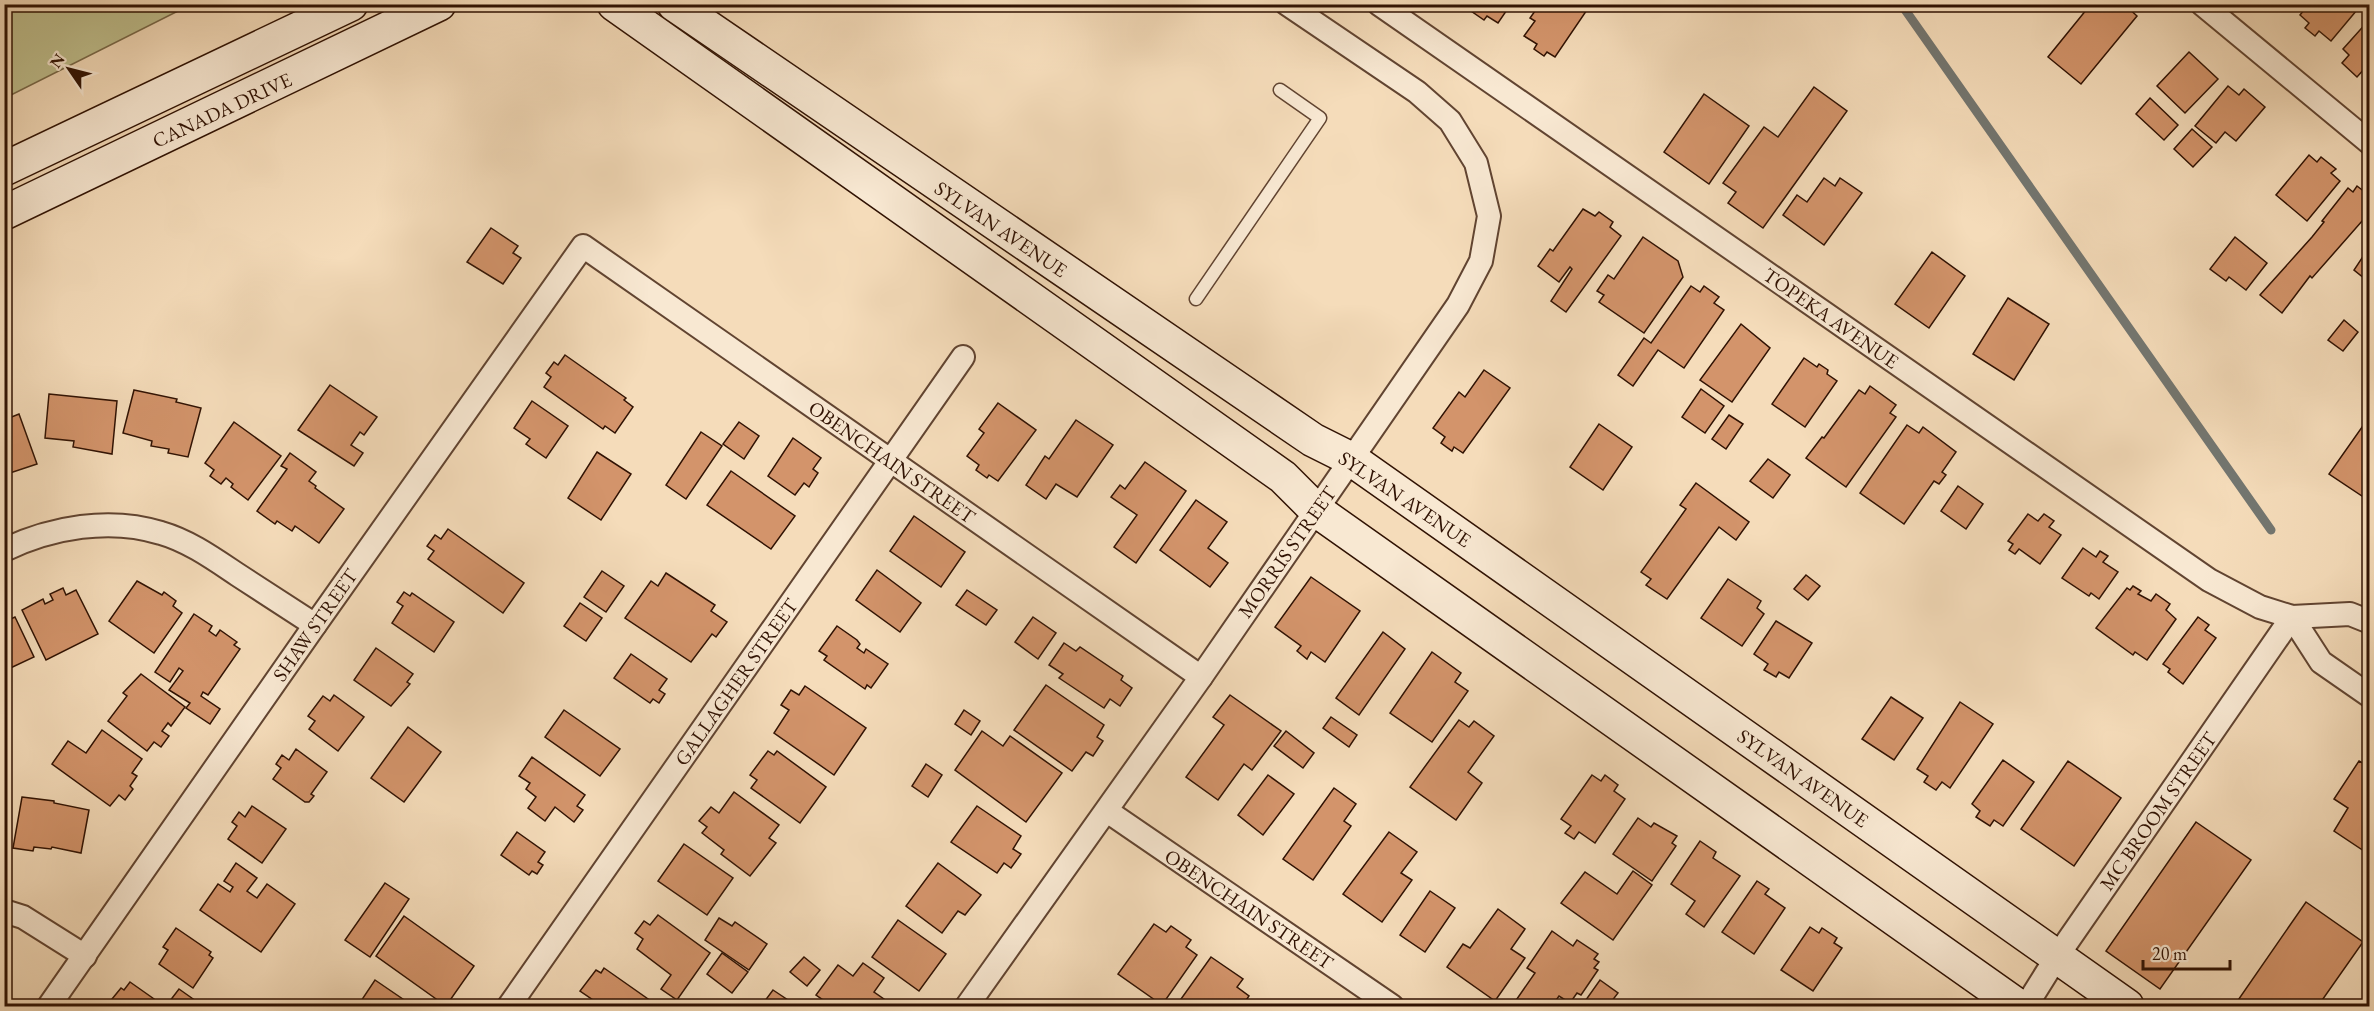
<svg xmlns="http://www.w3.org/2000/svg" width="2374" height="1011" font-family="'EB Garamond',serif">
  <rect width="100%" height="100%" fill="#f5dcba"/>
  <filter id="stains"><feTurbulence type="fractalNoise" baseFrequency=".00333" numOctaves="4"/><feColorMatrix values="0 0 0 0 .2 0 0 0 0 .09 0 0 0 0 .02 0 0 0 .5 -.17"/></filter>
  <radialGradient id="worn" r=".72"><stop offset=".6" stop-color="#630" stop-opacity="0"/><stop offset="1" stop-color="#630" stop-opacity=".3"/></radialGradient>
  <path fill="#bfbf8d" stroke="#786848" stroke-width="1.5" d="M5,4H190V5L5,98Z"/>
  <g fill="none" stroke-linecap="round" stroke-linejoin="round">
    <path stroke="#737670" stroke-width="9" d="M1901,4L2271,530"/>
  </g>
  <g fill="#d3946b" stroke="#301203" stroke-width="1.5">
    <path d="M1475,4H1511L1498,23L1487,16L1484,20L1471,11Z"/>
    <path d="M1540,4H1591L1555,57L1547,52L1544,56L1534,49L1537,44L1524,36L1535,21L1530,18Z"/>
    <path d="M2091,4H2124L2137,16L2081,84L2048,57Z"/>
    <path d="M2309,4H2362L2331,41L2319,31L2315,36L2305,28L2309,23L2300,15Z"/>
    <path d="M2368,21L2370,23V72L2365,68L2357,77L2342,63L2349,55L2343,49Z"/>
    <path d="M2189,52L2218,79L2185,113L2157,86Z"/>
    <path d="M2228,86L2239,95L2244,89L2265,107L2236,141L2225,132L2216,143L2195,126Z"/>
    <path d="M1814,87L1847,111L1763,228L1728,203L1736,192L1723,183L1764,127L1778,137Z"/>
    <path d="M1704,94L1749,126L1709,184L1664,152Z"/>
    <path d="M2150,98L2178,125L2164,140L2136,114Z"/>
    <path d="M2192,129L2212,147L2193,167L2174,149Z"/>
    <path d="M2309,155L2317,162L2321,157L2336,169L2331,173L2340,181L2307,221L2276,195Z"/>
    <path d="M1824,178L1835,186L1840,178L1862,193L1824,245L1783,215L1797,195L1807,202Z"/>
    <path d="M2357,186L2370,196V212L2312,278L2310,276L2282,313L2260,295L2312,237L2324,222L2322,221L2348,188L2353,192Z"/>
    <path d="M1583,209L1595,216L1599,212L1613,222L1610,227L1621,236L1566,312L1551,301L1572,269L1570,267L1559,282L1538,266L1550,249L1553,251Z"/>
    <path d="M491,228L518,246L513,253L521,258L503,284L467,262Z"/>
    <path d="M1643,237L1678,261L1683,277L1644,333L1599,302L1604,295L1597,291L1608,275L1614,279Z"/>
    <path d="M2235,237L2267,263L2246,290L2229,277L2226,281L2210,269Z"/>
    <path d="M2370,246V283L2354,270Z"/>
    <path d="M1932,252L1965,276L1929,328L1895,304Z"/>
    <path d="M1691,286L1700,292L1704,286L1719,297L1714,303L1724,310L1684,368L1658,350L1633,386L1618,375L1644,338L1651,343Z"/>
    <path d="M2008,298L2049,324L2014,380L1973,354Z"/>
    <path d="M2344,320L2358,332L2343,351L2328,340Z"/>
    <path d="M1741,324L1770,348L1732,402L1700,380Z"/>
    <path d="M565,355L626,398L624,400L633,407L615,433L605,426L603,429L544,387L551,377L546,373L554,362L558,365Z"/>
    <path d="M1804,358L1817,367L1819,364L1828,370L1827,374L1837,381L1805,427L1772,404Z"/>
    <path d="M1484,370L1510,388L1463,453L1454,447L1452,451L1441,443L1445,437L1433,428L1459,392L1465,397Z"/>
    <path d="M330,385L377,417L364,435L360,432L351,445L363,453L354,466L298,430Z"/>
    <path d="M1870,386L1896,405L1890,413L1896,417L1846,487L1806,458L1822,437L1824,438L1859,390L1865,394Z"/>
    <path d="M1701,389L1724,406L1705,433L1682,417Z"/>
    <path d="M134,390L177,399L176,402L201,408L188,457L168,453L169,449L151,446L152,441L123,433Z"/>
    <path d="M49,394L117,401L112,454L73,447L74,441L45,438Z"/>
    <path d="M532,401L568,426L546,458L526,444L530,439L514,428Z"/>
    <path d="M998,403L1036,430L998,481L989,475L987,478L976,470L979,465L967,456L984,433L979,429Z"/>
    <path d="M19,414L37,464L4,475V420Z"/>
    <path d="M1729,415L1743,424L1726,449L1712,439Z"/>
    <path d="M1076,420L1113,445L1077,497L1056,484L1046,499L1026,485L1045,456L1049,459Z"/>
    <path d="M2367,420L2370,422V486L2362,496L2329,474Z"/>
    <path d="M234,422L281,456L248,500L231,487L233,484L226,478L221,484L210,476L214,470L205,463Z"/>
    <path d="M739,422L759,436L744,459L723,444Z"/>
    <path d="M1599,424L1632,447L1603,490L1570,467Z"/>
    <path d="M1907,425L1919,433L1923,427L1956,452L1942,472L1946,475L1939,484L1934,481L1904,524L1860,493Z"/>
    <path d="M701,432L722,446L686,499L666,485Z"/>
    <path d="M793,438L821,458L813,469L818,473L809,487L804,483L795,495L768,476Z"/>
    <path d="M597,452L631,474L601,520L568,498Z"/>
    <path d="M290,453L316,472L309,481L316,486L315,488L344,509L319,543L295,526L292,531L277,521L275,524L257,511L287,469L281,466Z"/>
    <path d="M1768,459L1790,475L1773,498L1750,481Z"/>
    <path d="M1145,462L1186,491L1136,563L1114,547L1137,515L1111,497L1120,485L1125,489Z"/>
    <path d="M731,471L795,516L771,549L707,505Z"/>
    <path d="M1696,483L1749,522L1736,540L1719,527L1667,599L1646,585L1651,579L1641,572L1686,509L1680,505Z"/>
    <path d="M1958,486L1983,504L1966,529L1941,511Z"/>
    <path d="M1196,500L1227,522L1208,548L1228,563L1210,587L1160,550Z"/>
    <path d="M2028,514L2038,521L2044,514L2054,521L2049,527L2061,535L2040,564L2019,549L2015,554L2009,550L2013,544L2008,541Z"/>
    <path d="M914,516L965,552L941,587L890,551Z"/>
    <path d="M448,529L524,583L503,613L428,559L434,551L427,546L435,535L441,539Z"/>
    <path d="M2083,548L2096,557L2100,551L2108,556L2103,562L2118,572L2099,599L2091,593L2089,596L2062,578Z"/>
    <path d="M877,570L921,603L900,632L856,600Z"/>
    <path d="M602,571L624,586L606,612L584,597Z"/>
    <path d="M666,573L715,605L711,611L727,622L716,637L712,634L691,662L625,618L651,581L658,586Z"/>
    <path d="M1806,575L1820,586L1808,600L1794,589Z"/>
    <path d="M1311,577L1360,611L1325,662L1311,652L1307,659L1297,651L1301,646L1275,627Z"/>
    <path d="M1728,579L1761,601L1757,608L1764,614L1742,646L1701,618Z"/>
    <path d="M137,581L162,595L164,592L176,601L173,606L182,613L154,653L109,621Z"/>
    <path d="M2133,586L2141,591L2138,594L2151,601L2156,594L2170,604L2166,610L2176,619L2147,660L2135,652L2133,655L2096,628L2127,588L2130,590Z"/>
    <path d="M63,588L66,595L76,590L98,634L46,660L22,610L43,599L45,604L53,600L50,594Z"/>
    <path d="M967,590L997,610L986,625L956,605Z"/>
    <path d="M404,592L410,596L412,593L454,622L434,652L392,623L403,606L397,602Z"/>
    <path d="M580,603L602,618L586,641L564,626Z"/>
    <path d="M194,614L212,626L209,631L216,636L220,630L237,642L234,645L240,649L208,695L203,692L201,696L220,709L210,724L186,708L190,703L169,690L183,671L179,668L170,682L155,672Z"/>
    <path d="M15,617L34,657L4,671V622Z"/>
    <path d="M1033,617L1056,633L1038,659L1015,642Z"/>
    <path d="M2198,617L2209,625L2205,630L2216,638L2183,684L2168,672L2170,669L2163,664Z"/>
    <path d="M1776,621L1812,643L1789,678L1779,672L1776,677L1764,670L1768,664L1754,654Z"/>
    <path d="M837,626L857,640L860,644L857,648L864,653L866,649L888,664L871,688L867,685L865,689L824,660L827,656L819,651Z"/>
    <path d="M1383,632L1405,649L1359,715L1336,698Z"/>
    <path d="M1064,643L1076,651L1080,647L1123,676L1121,680L1132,688L1120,706L1110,699L1104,708L1059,678L1063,674L1049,665Z"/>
    <path d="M376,648L413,674L407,682L410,684L391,706L354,680Z"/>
    <path d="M1432,652L1461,673L1455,682L1468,691L1432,742L1390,713Z"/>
    <path d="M631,654L667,679L659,690L665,694L659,703L653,699L650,703L614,678Z"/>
    <path d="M141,674L185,707L171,726L168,723L162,731L169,736L161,747L154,742L147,751L108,721L127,696L123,693Z"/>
    <path d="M1046,685L1104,725L1097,737L1103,741L1093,756L1086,752L1072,771L1014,730Z"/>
    <path d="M805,686L866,728L834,775L774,733L789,710L781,705L791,690L799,695Z"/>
    <path d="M334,695L364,717L338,751L309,729L315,721L308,716L323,696L330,701Z"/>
    <path d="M1230,695L1281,731L1252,770L1244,764L1218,800L1186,777L1224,725L1213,717Z"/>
    <path d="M1891,697L1923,718L1894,760L1862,739Z"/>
    <path d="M1960,702L1993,724L1950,788L1942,782L1936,790L1924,782L1928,776L1917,769Z"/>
    <path d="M564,710L620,749L600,776L545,737Z"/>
    <path d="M964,710L980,721L971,735L955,724Z"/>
    <path d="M1331,717L1357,735L1349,747L1323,728Z"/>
    <path d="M1459,720L1469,727L1474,721L1494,736L1468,772L1482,783L1456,820L1410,787Z"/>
    <path d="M408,727L441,752L404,802L371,778Z"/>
    <path d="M102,730L142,759L132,773L137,776L130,786L133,789L125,800L119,795L110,806L52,764L68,741L86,753Z"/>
    <path d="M982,731L1003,746L1010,736L1062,773L1026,822L955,770Z"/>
    <path d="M1286,731L1314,753L1303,768L1274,746Z"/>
    <path d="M296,749L327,772L311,794L314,796L309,802H305L273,779L281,768L276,764L282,755L289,760Z"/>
    <path d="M768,751L774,755L777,751L826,787L800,823L751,788L757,780L750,775Z"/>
    <path d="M532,757L585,795L577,806L583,810L574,822L555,807L545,821L528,808L536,797L526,789L530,783L519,776Z"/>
    <path d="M2003,760L2034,782L2003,826L1994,820L1990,826L1976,817L1980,811L1972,804Z"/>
    <path d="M2068,761L2121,798L2074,866L2021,829Z"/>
    <path d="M2359,761L2370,767V849L2367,853L2334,831L2348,808L2334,799Z"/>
    <path d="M926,764L942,775L928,797L912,786Z"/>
    <path d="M1268,775L1294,794L1263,835L1238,815Z"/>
    <path d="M1592,775L1601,781L1605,775L1618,785L1614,791L1625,799L1595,843L1579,832L1574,839L1565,833L1571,826L1561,819Z"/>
    <path d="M4,778L10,779L4,834Z"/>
    <path d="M1334,788L1356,804L1344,821L1351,826L1313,880L1283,859Z"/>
    <path d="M734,792L779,825L769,838L776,843L750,876L721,854L724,850L702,833L707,827L699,821L711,807L719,813Z"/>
    <path d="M22,797L54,801V803L89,810L81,853L52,847L51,849L34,847L33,851L13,848Z"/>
    <path d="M252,806L286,829L262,863L228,839L237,826L232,822L239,812L245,817Z"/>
    <path d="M977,806L1021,836L1013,849L1021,854L1011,868L1004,863L997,873L951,842Z"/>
    <path d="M1638,818L1651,827L1654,823L1677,836L1672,843L1676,846L1652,881L1613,854Z"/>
    <path d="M2196,822L2251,860L2160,989L2106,951Z"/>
    <path d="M517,832L545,852L538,862L543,865L537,874L532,871L529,875L501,855Z"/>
    <path d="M1389,832L1417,852L1401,873L1412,880L1382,922L1343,894Z"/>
    <path d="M1700,841L1716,852L1713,858L1740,876L1704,927L1686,914L1695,901L1671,884Z"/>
    <path d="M684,844L733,878L707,915L658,881Z"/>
    <path d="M236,863L257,878L247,891L257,898L267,884L295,904L261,952L200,910L218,884L230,892L233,887L224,881Z"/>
    <path d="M938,863L981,895L965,915L958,911L942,933L906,906Z"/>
    <path d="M1633,871L1652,885L1613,940L1561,903L1585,872L1617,894Z"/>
    <path d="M1757,881L1769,889L1765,894L1785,908L1754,954L1722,932Z"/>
    <path d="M385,883L409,899L370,957L345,940Z"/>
    <path d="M1430,891L1455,908L1425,952L1400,935Z"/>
    <path d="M2306,902L2363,942L2318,1006H2234Z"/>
    <path d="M1498,909L1525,929L1511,949L1525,958L1495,1001L1447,967L1463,944L1470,948Z"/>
    <path d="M658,915L710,953L677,1000L661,989L671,975L637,949L643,939L635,933L644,921L650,925Z"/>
    <path d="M404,916L474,966L446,1006L376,956Z"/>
    <path d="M719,918L732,926L735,922L767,944L749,970L705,940Z"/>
    <path d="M898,920L946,954L919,991L872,957Z"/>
    <path d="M1154,924L1166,932L1171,926L1191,940L1186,947L1197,955L1162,1005L1118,974Z"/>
    <path d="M1810,927L1819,933L1822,928L1837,938L1834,943L1842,948L1813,991L1781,970Z"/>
    <path d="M176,928L211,952L209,955L213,958L193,988L159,964L168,950L163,947Z"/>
    <path d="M1552,931L1573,946L1577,940L1598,954L1594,959L1599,962L1594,968L1598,970L1581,995L1577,993L1570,1003L1559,996L1552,1006H1512L1535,973L1527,968Z"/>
    <path d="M722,953L748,972L732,993L707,974Z"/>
    <path d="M804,957L820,970L807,986L790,972Z"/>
    <path d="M1211,957L1243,979L1237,987L1249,996L1242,1006H1176Z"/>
    <path d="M863,963L884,978L874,992L894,1006H832L816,995L838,965L853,976Z"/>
    <path d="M604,968L658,1006H602L580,991L596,970L601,973Z"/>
    <path d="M375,980L413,1006H362L359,1004Z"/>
    <path d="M1600,980L1618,993L1608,1006H1586L1583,1004Z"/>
    <path d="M130,982L164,1006H113L116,1003L112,999L121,988L124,990Z"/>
    <path d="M179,989L203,1006H166Z"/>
    <path d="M773,990L797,1006H761Z"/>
    <path d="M1666,1000L1676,1006H1662Z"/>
  </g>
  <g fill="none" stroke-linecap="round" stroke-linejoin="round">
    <g stroke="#614431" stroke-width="15">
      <path id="lane" d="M1196,299L1320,118L1280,90"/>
    </g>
    <g stroke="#614431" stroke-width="26">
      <g id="street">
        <path d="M1379,4L2209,580L2260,607L2292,617L2350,614L2370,622"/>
        <path d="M2202,4L2370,143"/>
        <path d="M4,550C52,527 110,517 161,533C189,541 214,559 238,575C263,591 289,608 315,625"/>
        <path d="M2292,617L2321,662L2370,696"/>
        <path d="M1107,811L1392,1006"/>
        <path d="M4,911L23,917L85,956"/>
        <path d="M49,1006L315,625L583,246L1201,677"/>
        <path d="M509,1006L963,357"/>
        <path d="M967,1006L1201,677L1458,305L1481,261L1489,216L1476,163L1450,121L1417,92L1287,4"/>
        <path d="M2026,1006L2056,958L2292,617"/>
      </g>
    </g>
    <g stroke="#301203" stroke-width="36">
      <g id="secondary">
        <path d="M614,4L1283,477L1316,510L2018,1006"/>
        <path d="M674,4L1313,440L1351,459L2127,1006"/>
        <path d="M4,169L351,4"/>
        <path d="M4,213L439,4"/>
      </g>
    </g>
    <use href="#lane" stroke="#f8e8d2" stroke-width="12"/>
    <use href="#street" stroke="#f8e8d2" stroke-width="22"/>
    <use href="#secondary" stroke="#f8e8d2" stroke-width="33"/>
  </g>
  <g text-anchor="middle" stroke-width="4.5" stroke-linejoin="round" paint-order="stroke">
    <g font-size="20" fill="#301203" stroke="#f8e8d2">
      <text transform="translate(222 110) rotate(-25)" y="7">CANADA DRIVE</text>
      <text transform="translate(1001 229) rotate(34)" y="7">SYLVAN AVENUE</text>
      <text transform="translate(1831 318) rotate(35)" y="7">TOPEKA AVENUE</text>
      <text transform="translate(892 462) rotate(35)" y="7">OBENCHAIN STREET</text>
      <text transform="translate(1405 499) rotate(34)" y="7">SYLVAN AVENUE</text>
      <text transform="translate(1287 552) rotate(-55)" y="7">MORRIS STREET</text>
      <text transform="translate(315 625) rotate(-55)" y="7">SHAW STREET</text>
      <text transform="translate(736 682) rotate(-55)" y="7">GALLAGHER STREET</text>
      <text transform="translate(1803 778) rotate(35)" y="7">SYLVAN AVENUE</text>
      <text transform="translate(2158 811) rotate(-55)" y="7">MC BROOM STREET</text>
      <text transform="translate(1249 909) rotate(34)" y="7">OBENCHAIN STREET</text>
    </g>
  </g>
  <rect width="2374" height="1011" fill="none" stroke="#f5dcba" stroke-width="24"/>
  <rect x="6" y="6" width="2362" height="999" fill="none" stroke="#301203" stroke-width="3"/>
  <rect x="12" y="12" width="2350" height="987" fill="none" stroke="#301203" stroke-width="1.5"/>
  <g transform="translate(69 69) rotate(305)" stroke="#f8e8d2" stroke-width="4.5" paint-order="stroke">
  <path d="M0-4.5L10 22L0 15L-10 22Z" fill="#301203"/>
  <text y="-9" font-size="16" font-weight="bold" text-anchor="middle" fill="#301203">N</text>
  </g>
  <path d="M2143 960v9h87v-9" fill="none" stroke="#301203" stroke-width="3"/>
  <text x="2152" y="960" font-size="18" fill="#301203" stroke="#f8e8d2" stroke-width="4.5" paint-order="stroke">20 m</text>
  <rect width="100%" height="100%" filter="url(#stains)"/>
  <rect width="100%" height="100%" fill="url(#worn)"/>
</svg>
